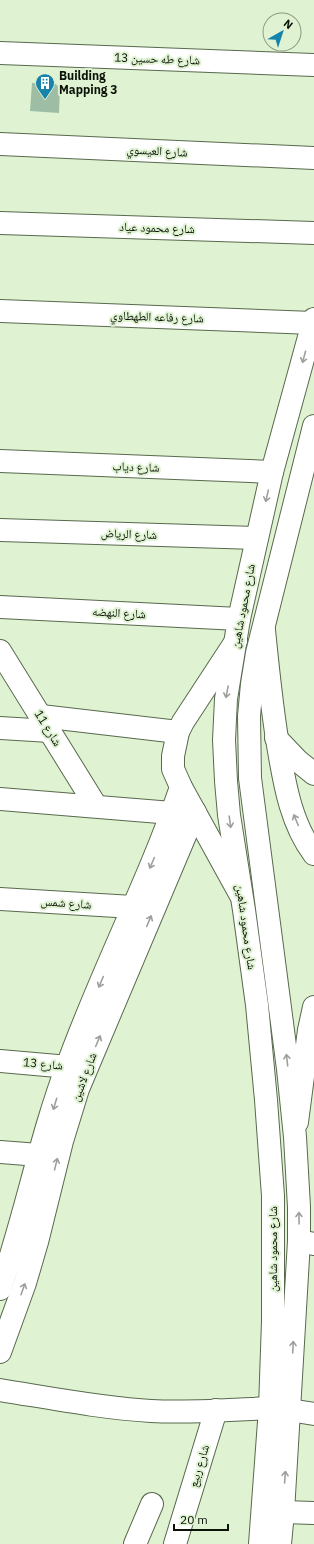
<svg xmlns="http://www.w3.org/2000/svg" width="314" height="1544" font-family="'IBM Plex Sans','Noto Naskh Arabic',sans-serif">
  <rect width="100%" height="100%" fill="#dff3d3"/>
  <path fill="#9dbda5" d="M32,83L56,84L60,89L59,113L30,111Z"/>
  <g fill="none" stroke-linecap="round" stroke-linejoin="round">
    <g stroke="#58694d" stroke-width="24">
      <g id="minor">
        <path d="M0,53L314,65"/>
        <path d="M0,144L314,158"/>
        <path d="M0,223L314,233"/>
        <path d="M0,311L313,323"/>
        <path d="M0,461L272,472"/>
        <path d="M0,530L257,538"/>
        <path d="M0,607L239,619"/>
        <path d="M264,630C268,670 272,711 279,751C285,787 292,825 314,854"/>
        <path d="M236,641L183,722L178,732L173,756V769L181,787L240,894"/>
        <path d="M0,651L96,806"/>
        <path d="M41,716L178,732"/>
        <path d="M0,728L50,731"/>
        <path d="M276,738L298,761L314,774"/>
        <path d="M0,799L172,813"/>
        <path d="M0,899L133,907"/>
        <path d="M0,1061L80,1068"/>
        <path d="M297,1122L309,1030L314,1007"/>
        <path d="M0,1152L39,1155"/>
        <path d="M299,1241L314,1244"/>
        <path d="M0,1289C26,1215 40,1137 68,1064C102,970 149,881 181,787"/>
        <path d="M0,1352L25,1283L37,1242L62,1141L78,1089L195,812"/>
        <path d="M0,1390C50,1398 101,1408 151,1411C191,1413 231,1410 270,1408"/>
        <path d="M289,1410L314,1414"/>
        <path d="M283,1512L314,1513"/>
        <path d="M135,1544L152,1504"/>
        <path d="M175,1544L216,1410"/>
      </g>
    </g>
    <g stroke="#58694d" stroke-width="24">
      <g id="major">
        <path d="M260,1544L270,1408L273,1321V1196L266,1100L257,1005L244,910L229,815L226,781L224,740L226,699L239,619L272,472L314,319"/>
        <path d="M280,1544L283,1512L299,1241V1207L295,1137L288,1069L250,778L249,716L252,684L257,653L314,426"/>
      </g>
    </g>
    <use href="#minor" stroke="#fff" stroke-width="22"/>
    <use href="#major" stroke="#fff" stroke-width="22"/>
  </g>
  <defs><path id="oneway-shaft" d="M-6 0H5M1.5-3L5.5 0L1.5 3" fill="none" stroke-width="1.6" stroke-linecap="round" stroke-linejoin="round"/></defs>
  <g stroke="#9ea09c">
    <use href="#oneway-shaft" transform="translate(304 357) rotate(105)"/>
    <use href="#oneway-shaft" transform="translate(267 496) rotate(103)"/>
    <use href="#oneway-shaft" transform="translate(227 692) rotate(101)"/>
    <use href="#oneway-shaft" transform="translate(296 820) rotate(-113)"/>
    <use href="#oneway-shaft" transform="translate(230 822) rotate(82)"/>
    <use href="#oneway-shaft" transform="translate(152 863) rotate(113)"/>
    <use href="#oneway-shaft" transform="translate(149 921) rotate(-67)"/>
    <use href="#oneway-shaft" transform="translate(101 982) rotate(113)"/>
    <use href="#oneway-shaft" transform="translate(98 1041) rotate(-67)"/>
    <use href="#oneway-shaft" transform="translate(287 1060) rotate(-97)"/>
    <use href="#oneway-shaft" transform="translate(55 1104) rotate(107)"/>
    <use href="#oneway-shaft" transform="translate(56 1164) rotate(-76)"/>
    <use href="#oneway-shaft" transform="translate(299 1218) rotate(-91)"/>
    <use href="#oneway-shaft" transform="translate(23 1289) rotate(-71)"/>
    <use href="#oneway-shaft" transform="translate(293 1347) rotate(-87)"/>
    <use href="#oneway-shaft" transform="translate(285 1477) rotate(-86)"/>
  </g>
  <defs>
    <g id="building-pin" transform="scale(1)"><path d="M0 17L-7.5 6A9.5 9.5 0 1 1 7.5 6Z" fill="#1683ab" stroke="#dff3d3"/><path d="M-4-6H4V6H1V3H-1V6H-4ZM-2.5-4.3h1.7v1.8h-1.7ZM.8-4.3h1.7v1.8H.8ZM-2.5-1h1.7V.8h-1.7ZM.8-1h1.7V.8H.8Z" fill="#fff"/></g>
  </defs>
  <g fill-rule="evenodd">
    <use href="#building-pin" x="45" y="83"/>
  </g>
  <g text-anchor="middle" stroke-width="4" stroke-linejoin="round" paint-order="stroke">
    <g font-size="12" fill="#0c1207" stroke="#dff3d3">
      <text transform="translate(157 59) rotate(2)" y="4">شارع طه حسين 13</text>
      <text transform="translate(157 151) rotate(3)" y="4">شارع العيسوي</text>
      <text transform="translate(157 228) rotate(2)" y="4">شارع محمود عياد</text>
      <text transform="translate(157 317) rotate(2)" y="4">شارع رفاعه الطهطاوي</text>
      <text transform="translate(136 467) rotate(2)" y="4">شارع دياب</text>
      <text transform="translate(129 534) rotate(2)" y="4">شارع الرياض</text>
      <text transform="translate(243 606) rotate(-79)" y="4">شارع محمود شاهين</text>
      <text transform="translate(119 613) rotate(3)" y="4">شارع النهضه</text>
      <text transform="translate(48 728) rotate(58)" y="4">شارع 11</text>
      <text transform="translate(66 903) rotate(4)" y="4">شارع شمس</text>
      <text transform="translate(246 927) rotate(82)" y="4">شارع محمود شاهين</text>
      <text transform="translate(43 1064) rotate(5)" y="4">شارع 13</text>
      <text transform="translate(84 1077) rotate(-69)" y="4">شارع لاشين</text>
      <text transform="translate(273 1249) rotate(-90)" y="4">شارع محمود شاهين</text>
      <text transform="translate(199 1466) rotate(-73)" y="4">شارع ربيع</text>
    </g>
    <g font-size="12" font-weight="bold" fill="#0c1207" stroke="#dff3d3" text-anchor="start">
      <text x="59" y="80">Building<tspan x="59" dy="14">Mapping 3</tspan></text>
    </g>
  </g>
  <g transform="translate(282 32) rotate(39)"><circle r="19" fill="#dff3d3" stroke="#8b9981"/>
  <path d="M0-3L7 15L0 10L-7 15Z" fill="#1683ab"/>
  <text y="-6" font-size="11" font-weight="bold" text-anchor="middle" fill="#0c1207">N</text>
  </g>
  <path d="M174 1524v6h54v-6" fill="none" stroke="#0c1207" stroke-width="2"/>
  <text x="180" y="1524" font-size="12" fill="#0c1207" stroke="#dff3d3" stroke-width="3" paint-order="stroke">20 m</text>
</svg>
